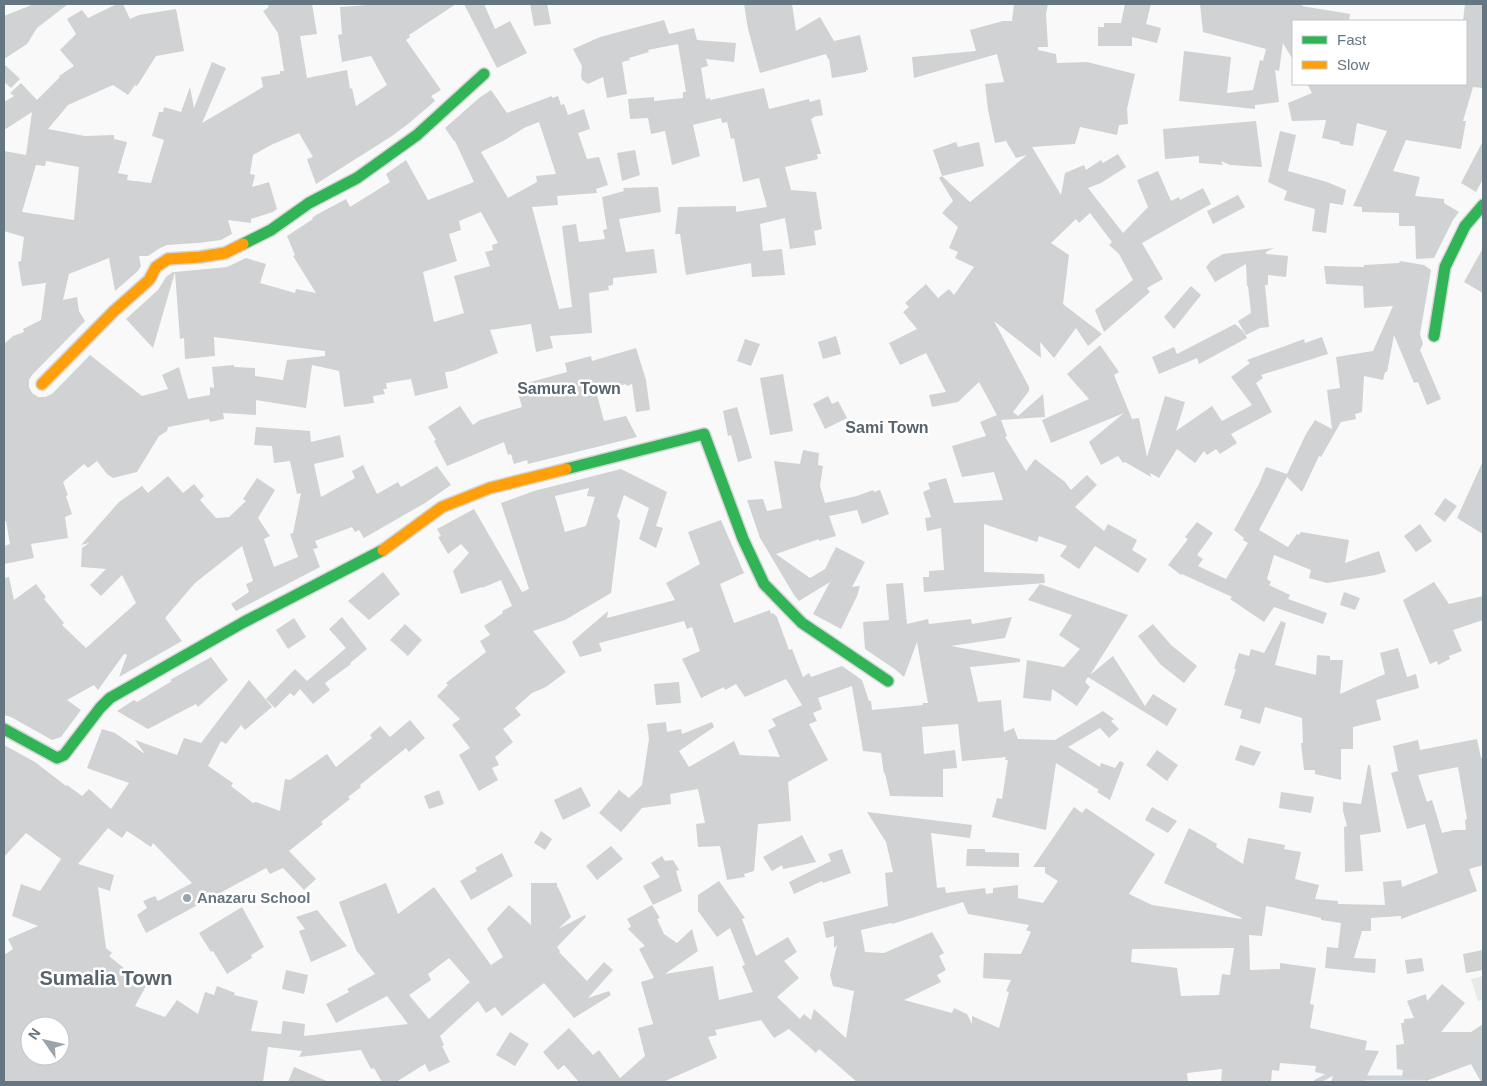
<svg xmlns="http://www.w3.org/2000/svg" width="1487" height="1086" font-family="Arial,sans-serif">
  <rect width="100%" height="100%" fill="#f9f9f9"/>
  <path fill="#e8e9e9" d="M1483,976V1000L1478,1001L1471,979Z"/>
  <g fill="none" stroke-linecap="round" stroke-linejoin="round">
    <g stroke="#ced6d9" stroke-width="5">
      <path d="M1360,1078H1424"/>
      <path d="M1316,1082L1335,1072"/>
    </g>
  </g>
  <g fill="#d0d2d3" fill-rule="evenodd">
    <path d="M34,4H68L37,28L27,44L4,59V16Z"/>
    <path d="M117,4H123L130,19L139,15L176,9L184,51L156,56L137,86L135,85L128,95L113,85L68,105L48,129L85,136L114,135V139L127,142L118,173L128,175L127,180L151,183L164,140L152,136L159,112H163L164,107L181,112L190,87L194,108L212,62L226,68L202,123L263,87L261,77L280,74V71H284L278,33L263,11L268,8L269,4H312L317,34L300,36L307,78L347,70L350,89L352,88L356,106L387,85L371,56L342,62L338,35L342,34L340,7L382,4H456L409,35L410,37L406,40L441,90L431,96L435,101L408,124L392,136L316,184L307,159L313,157L299,133L271,145L253,155L250,174L255,175L252,187L269,182L277,209L273,212L251,219V223L228,220L232,234L221,240L198,243L167,245L160,248L148,256H139L141,266L138,271L115,291L109,258L69,274L63,300L77,297L79,311L85,321L32,375L29,380V387L32,393L38,397H45L52,394L90,355L142,396L168,389L162,375L179,367L188,399L210,395V387L214,388L212,367L234,365V367L255,368V376L283,380L287,360L325,356V351L214,337L215,356L185,359L184,338L180,339L175,272L227,267L246,258L266,264L260,283L295,293L296,289L316,293L293,256L295,255L287,236L313,219L312,218L316,215L346,199L350,207L390,182L386,174L406,160L428,200L474,182L455,141H454L445,128L479,98L491,90L507,113L552,96V98L558,96L561,105L564,104L568,115L584,109L590,129L578,133L587,159L599,157L608,185L596,189L597,193L557,196L558,205L532,207L559,309L572,307L562,226L576,224L579,242L605,239L603,230L607,229L602,197L624,191L623,188L658,187L661,212L619,219L626,252L654,249L657,273L613,278V285L608,286L609,290L589,293L592,333L550,336L553,348L536,352L531,324L490,330L498,353L453,371L445,372L448,388L415,396L411,379L386,383L387,389H383L385,394L373,396L374,403L344,407L339,371L312,365L306,408L256,400V415L223,413L224,419L210,422L209,419L168,427L167,431L159,436L137,472L113,478L107,474L97,461L88,468L84,464L63,482L68,495L66,496L72,514L65,517L68,538L31,544L34,558L4,564V546L10,544L6,521H4V344L13,336L24,332L23,329L41,320L46,283L22,286L18,262L21,261L24,237L4,231V151L26,155L32,112L4,130V102L14,96L10,93L21,83L37,100L60,77L59,76L74,66L60,50L76,34L67,19L82,10L88,18ZM539,122L556,174L536,176L537,182L508,198L481,152L505,140L524,128ZM46,161L79,167L74,220L22,212L36,165L45,166ZM481,212L498,243L492,245L493,250L485,252L490,266L454,276L464,313L434,322L423,272L457,261L449,234L461,230L459,221Z"/>
    <path d="M464,4H484L495,29L510,21L527,53L497,68Z"/>
    <path d="M530,4H547L551,24L534,26Z"/>
    <path d="M744,4H792L796,31L820,17L834,41L860,35L868,70H866V72L832,78L829,59H828L826,54L760,73L748,29Z"/>
    <path d="M1014,4H1048L1046,14L1048,47H1038V50L1056,54L1057,63L1087,62L1135,74L1127,109L1128,124L1119,125L1117,135L1080,127L1075,144L1032,147L1061,195L1065,173L1084,165L1086,170L1101,160L1103,163L1118,154L1126,167L1101,183L1088,188L1123,233L1148,207L1137,180L1158,171L1171,201L1179,197L1180,200L1203,188L1211,204L1142,243L1163,279L1147,288L1150,292L1104,332L1095,310L1133,280L1119,254L1109,245L1112,242L1090,213L1079,223L1076,219L1051,243L1069,255L1063,304L1102,334L1088,346L1076,328L1054,358L1040,342L1041,358L994,321L1029,387V391L1013,412L1018,416L1043,394L1045,417L1001,420L1007,436L1005,437L1026,471L1035,459L1065,482L1071,490L1087,475L1097,485L1075,507L1104,531L1108,524L1137,540L1132,550L1147,559L1138,573L1095,546L1079,569L1060,556L1067,546L1039,536L1037,542L984,524V572L1044,574L1045,583L924,592L923,577H929V571L944,570L941,528L927,531L925,518L931,517L923,492L930,489L928,483L946,478L954,503L1003,500L994,472L962,477L952,446L986,436L980,422L997,415L979,382L958,402L932,407L929,395L946,392L926,353L900,365L889,343L917,329L903,312L909,307L905,303L926,284L938,298L949,289L954,295L974,267L955,258L958,252L949,248L958,227L942,213L953,201L939,178L942,176L933,150L956,142L958,147L979,142L984,166L942,176L970,202L1027,155L1016,158L1006,141L995,143L988,110L985,84L1004,82L997,54L914,78L912,57L976,51L970,30L1003,21H1012Z"/>
    <path d="M1125,4H1151L1146,24L1161,28L1157,43L1132,37V46H1098V27H1104V23H1121Z"/>
    <path d="M1200,4H1302V6L1350,14L1349,21H1293V60L1283,43L1279,71L1275,70L1279,102L1255,105V109L1179,101L1184,51L1231,57L1227,93L1253,90L1260,60L1263,61L1266,49L1203,32Z"/>
    <path d="M1465,4H1483V88L1473,87L1463,121H1466L1461,149L1406,140L1393,171L1420,177L1415,196L1444,199V203L1459,212L1453,220L1434,258L1416,259L1415,226H1399V213L1362,212V207L1353,206L1387,131L1357,123L1353,146L1340,144V142L1322,138L1326,120L1292,121L1288,103L1312,93L1307,84H1466V21H1463Z"/>
    <path d="M664,20L669,34L694,28L697,40L736,43L734,62L706,59L708,66L701,68L706,99L710,98V100L764,88L769,109L809,99L810,102L820,99L823,115L813,117L814,118L811,119L821,154H817L818,159L785,167L791,190L816,192L822,229L814,231L816,245L790,249L785,218L760,224L763,251L782,249L785,275L752,277L751,263L686,275L680,234H675L678,207L736,206V212L767,207L759,178L743,182L734,138L731,139L727,122L722,123L721,118L693,125L700,156L672,165L665,131L651,134L648,118L630,119L628,99L654,97V101L683,98V92H686L678,44L648,50L649,52L629,58L630,60L622,62L627,94L607,98L603,77L588,84L582,80L581,76L582,66L573,49L600,37Z"/>
    <path d="M4,64L20,79L11,88L4,82Z"/>
    <path d="M1256,121L1262,167L1230,165L1221,161L1223,165L1199,163V156L1165,159L1163,129Z"/>
    <path d="M1280,131L1296,135L1288,171L1327,182L1346,190L1343,205L1330,203L1326,233L1312,231L1315,209L1284,200L1287,191L1268,182Z"/>
    <path d="M1483,141V179L1476,192L1461,183Z"/>
    <path d="M635,150L640,175L622,181L617,153Z"/>
    <path d="M1238,195L1245,207L1213,224L1207,211Z"/>
    <path d="M1274,248L1266,252V254L1288,256L1286,277L1268,275V285H1265L1269,327L1260,328L1246,335L1238,321L1251,313L1248,286H1247L1246,264L1215,282L1206,267L1211,261L1223,254Z"/>
    <path d="M1483,248V293L1464,282Z"/>
    <path d="M1400,261L1424,265L1431,270L1420,334L1423,344L1420,350L1441,399L1427,405L1418,382L1414,383L1394,335L1387,372H1385L1383,380L1364,376L1362,412L1355,414L1356,419L1341,422L1321,457L1319,456L1302,492L1287,477L1259,530L1288,547L1297,534L1299,535L1301,532L1349,540L1345,563L1379,551L1386,572L1376,575L1327,583L1309,578L1311,570L1274,555L1267,579L1271,582L1269,585L1290,595L1288,599L1327,613L1323,624L1274,607L1264,622L1230,599L1232,597L1182,574L1181,575L1168,565L1188,539L1185,537L1197,522L1213,533L1197,555L1203,559L1198,566L1226,579L1248,543L1243,540L1244,538L1234,530L1259,484L1266,467L1287,474L1306,434L1315,420L1332,429L1327,390L1340,388L1336,357L1373,351L1393,306L1364,308L1363,286L1326,284L1324,266L1364,267V265L1399,263Z"/>
    <path d="M173,272H175L153,348L126,319L158,290L166,277Z"/>
    <path d="M1191,286L1201,295L1174,329L1164,317Z"/>
    <path d="M1235,324L1243,331L1247,338L1199,364L1197,358L1159,374L1152,357L1174,347L1177,354Z"/>
    <path d="M836,336L841,354L823,359L818,342Z"/>
    <path d="M1322,337L1328,354L1261,375L1263,378L1256,383L1272,412L1231,434L1237,443L1220,454L1216,449L1207,455L1204,451L1195,463L1177,449L1159,478L1150,473L1151,477L1125,462L1123,463L1118,456L1101,465L1089,442L1124,413L1051,443L1042,420L1089,399L1067,374L1100,345L1119,372L1114,375L1132,419L1139,418L1147,457L1165,396L1185,402L1176,431L1212,406L1222,421L1252,405L1231,377L1250,363L1247,360L1304,339L1305,343Z"/>
    <path d="M745,339L760,344L751,366L737,361Z"/>
    <path d="M636,348L646,380L650,410L636,412L632,384L627,386L626,384L596,391L604,421L626,416L637,437L528,464L527,460L514,464L511,454L508,455L504,442L447,466L434,441L436,440L428,427L460,406L473,425L480,420L522,407L516,386L567,372L565,363L591,356L592,361Z"/>
    <path d="M783,374L793,431L770,435L760,378Z"/>
    <path d="M828,396L832,404L838,401L847,418L825,429L813,404Z"/>
    <path d="M737,407L752,458L738,462L731,435L728,436L723,411Z"/>
    <path d="M256,427L310,431L311,442L340,435L344,457L314,464L321,497L355,478L352,471L363,465L377,494L398,482L401,487L437,466L451,485L425,503L364,538L359,530L355,532L352,527L315,541L318,548L313,549L320,567L236,611L231,604L249,592L246,584L253,581L242,546L195,583L165,618L182,641L119,677L127,655L124,654L98,690L94,685L67,700L81,710L61,737L52,740L11,717L4,715V578L9,577L14,600L36,584L46,597L44,599L64,623L62,625L86,648L136,603L122,575L101,596L90,585L106,569L81,567L82,548L89,543L81,545L119,502L142,486L148,493L168,476L183,493L194,484L204,496L200,500L216,518L229,517L246,501L243,499L257,478L275,490L258,518L270,536L264,539L274,567L298,557L290,534L293,533L301,493L297,494L290,461L274,463L272,446L254,445Z"/>
    <path d="M803,450L819,453L818,465L823,466L820,486L825,503L857,496L873,490L874,492L880,490L889,514L862,524L857,510L829,516L836,536L819,541V539L776,554L810,578L825,569L836,547L865,562L852,587L860,586L857,596L841,629L813,614L830,582L799,601L794,595L760,538L747,500L763,499L767,511L782,508L774,461L800,464Z"/>
    <path d="M1483,461V534L1457,518Z"/>
    <path d="M621,469L667,492L656,526L663,528L656,548L639,539L649,508L624,495L617,516L620,521L611,593L565,620L533,631L566,672L546,687L532,693L515,708L521,715L503,729L513,742L495,757L499,765L492,768L498,780L479,791L459,755L470,748L452,725L460,719L437,696L448,685L446,683L486,652L480,641L490,635L484,626L503,613L502,611L512,606L501,580L482,588V587L461,594L453,571L469,553L461,544L448,554L438,537L441,536L437,529L474,509L522,592L529,589L501,503L534,491ZM589,488L587,496L595,497L586,526L565,532L555,496Z"/>
    <path d="M1445,498L1457,506L1445,522L1434,514Z"/>
    <path d="M721,520L744,573L720,584L734,623L770,610L771,614L773,613L777,617L789,650L792,649L803,677L809,673L811,677L842,666L862,680L869,701H871L872,710L923,705V703H928L917,642L904,677L896,670L865,649L863,622L889,620L886,584L903,583L907,624L928,619L929,624L971,619L972,624L1012,617L1005,638L951,646L1020,659V662L970,667L978,702L1001,700L1004,732L1014,728L1018,739L1055,740L1103,711L1114,719L1111,721L1119,729L1109,738L1100,728L1068,747L1100,767L1101,763L1115,768L1120,761L1124,763L1110,800L1097,792L1099,790L1056,763L1046,830L992,817L997,798L1002,799L1008,760H1005L1006,757L962,761L958,724L922,727L924,754L955,750L957,768L943,769V797L890,796L885,773L884,774L881,753L863,751L852,686L818,698L822,709L813,713L817,721L809,724L828,760L788,782L791,821L758,824L754,871L744,874L745,877L727,880L720,846L698,847L696,824L705,823L698,789L670,794L671,804L642,808L621,832L599,813L619,790L629,798L642,785L649,739L647,724L666,722L667,732L681,729L682,734L712,722L714,727L679,751L689,767L734,741L740,755L780,757L768,730L776,726L772,719L802,705L786,679L745,697L736,684L725,690L724,687L701,698L682,659L700,651L692,627L687,629L684,621L599,643L602,651L580,657L572,642L608,611L607,618L675,600L666,583L700,564L688,532Z"/>
    <path d="M1420,524L1432,541L1416,552L1404,536Z"/>
    <path d="M383,572L400,594L369,620L348,601Z"/>
    <path d="M1434,582L1449,604L1483,596V620L1453,630L1462,651L1449,656L1450,659L1438,665L1437,661L1430,664L1403,600Z"/>
    <path d="M1040,584L1128,615L1090,675L1113,656L1145,706L1153,694L1177,709L1167,726L1088,677L1085,682L1090,687L1077,706L1052,689L1051,701L1023,698L1027,660L1064,667L1080,649L1059,635L1072,615L1028,600Z"/>
    <path d="M1344,592L1360,598L1355,610L1340,605Z"/>
    <path d="M342,617L367,649L350,663L351,664L325,683L330,690L313,704L300,689L294,696L290,693L275,708L266,699L295,669L307,681L346,648L329,629Z"/>
    <path d="M294,618L306,637L288,649L276,630Z"/>
    <path d="M1281,621L1286,623L1275,665L1316,675L1317,655L1330,656V660H1343L1340,694L1385,674L1380,653L1398,648L1407,677L1416,674L1419,688L1376,700L1381,720L1353,727V749H1341V780L1315,774V770H1304L1301,743H1303L1302,718L1265,707L1260,724L1240,718L1242,710L1224,705L1236,669H1234L1239,653L1249,656L1251,649L1264,653Z"/>
    <path d="M405,624L422,640L408,656L390,640Z"/>
    <path d="M1153,624L1171,645L1197,666L1184,683L1160,664L1138,636Z"/>
    <path d="M211,657L228,680L198,707L196,704L148,729L117,711L134,700L137,702L172,681L170,680Z"/>
    <path d="M249,680L272,707L245,730L241,725L226,744L221,741L208,766L233,783L231,786L253,803L256,802L280,811L285,779L290,780L327,754L336,767L372,738L370,735L380,726L390,737L410,720L425,738L409,752L406,748L360,785L361,787L348,797L350,799L321,822L323,824L289,851L316,879L304,890L283,868L270,874L266,868L146,933L137,915L147,908L143,901L155,896L158,901L192,883L153,843L151,847L127,831L122,838L108,828L78,864L114,875L110,891L98,887L106,948L112,953L109,956L146,986L135,1006L165,1017L177,1000L198,1014L205,992L214,995L217,986L235,993L234,995L258,1001L251,1031L281,1034L283,1021L305,1024L304,1036L408,1024L387,996L336,1023L326,1004L349,992L347,989L375,974L356,950L339,902L386,883L398,914L434,887L491,965L503,957L487,929L509,905L531,925V883H557V888L558,887L571,917L558,929L585,915L586,917L557,947L560,951L559,952L587,981L604,962L613,970L588,998L609,991L611,995L574,1018L544,983L502,1016L495,1007L486,1013L478,1001L440,1036L444,1045L442,1046L450,1062L429,1072L425,1064L396,1082H382L374,1068L371,1069L361,1050L299,1057L302,1051L268,1047L263,1082H4V955L13,949L8,939L38,926L12,916L21,884L40,891L61,859L26,833L4,857V745L35,762L66,786L67,785L82,796L89,789L111,809L129,783L87,768L102,729L115,733L145,754L135,740L177,755L184,738L201,743ZM449,958L470,982L429,1019L409,995L431,980L428,974ZM30,1026H60V1056H30Z"/>
    <path d="M679,682L681,703L656,705L654,684Z"/>
    <path d="M1477,739L1481,758H1483V865L1469,869L1477,891L1401,919V916L1371,918V931H1362L1354,958L1376,959L1375,973L1325,968L1327,947L1338,948L1341,923L1321,920V918L1266,906L1262,936L1249,935L1250,970L1280,969V963L1316,968L1310,1004L1314,1005L1310,1028L1367,1041L1365,1050L1379,1051L1364,1082H1331L1333,1076L1315,1072L1316,1066L1280,1063L1279,1071L1272,1070L1271,1082H1221L1222,1069L1187,1073L1188,1082H857L819,1049L816,1053L789,1029L774,1038L761,1020L715,1030L717,1035L708,1037L717,1058L663,1082H579L564,1065L558,1070L543,1052L569,1028L593,1055L599,1050L620,1078L645,1056L638,1028L653,1024L641,982L654,978L639,949L645,946L628,929L631,926L627,919L652,905L660,918L657,919L664,934L677,943L692,929L698,951L665,974L713,966L719,1000L753,992L742,966L745,965L730,928L717,937L698,911V895L719,881L745,918L742,919L756,956L788,937L797,952L784,961L799,978L777,997L800,1019L804,1014L811,1020L814,1009L846,1038L854,991L833,986L830,975L837,945L834,948V936L826,938L823,922L888,906L885,873L893,872L886,842L867,812L972,825L970,838L931,833L937,888L945,887L946,893L985,888L986,894L993,893V888L1018,885V898L1043,903L1058,881L1045,873V867H1033L1074,807L1082,813L1086,808L1155,854L1129,894L1152,905L1241,919L1242,918L1164,883L1189,828L1217,844L1216,847L1243,864L1248,838L1285,845L1284,849L1301,852L1295,879L1319,885L1315,899L1338,901V904L1385,905L1383,882L1401,880L1402,887L1438,873L1425,824L1407,829L1391,773L1398,771L1393,746L1418,740L1420,750ZM1458,767L1467,819L1465,820L1466,830H1454L1442,833L1432,800L1427,802L1418,775ZM963,902L968,914L1029,925L1026,930L1031,932L1021,954L984,953L983,978L1011,980L1006,991L1009,992L999,1028L972,1016V1024L967,1014L954,1008L952,1013L904,1000L941,982L937,975L946,970L939,956L944,953L932,932L884,953L865,952L861,930L891,923L892,924ZM1234,948L1230,975L1222,974L1219,995L1181,996L1177,968L1131,962L1132,949Z"/>
    <path d="M1240,745L1261,752L1254,766L1235,760Z"/>
    <path d="M1157,750L1178,765L1167,781L1146,765Z"/>
    <path d="M1368,765H1370L1381,832L1360,835L1363,871L1345,872L1344,827L1347,826L1343,811V802L1361,804Z"/>
    <path d="M581,787L591,806L563,820L554,800Z"/>
    <path d="M439,790L444,804L429,809L424,796Z"/>
    <path d="M1281,792L1314,797L1311,813L1279,808Z"/>
    <path d="M1152,807L1177,821L1168,833L1145,820Z"/>
    <path d="M541,831L552,839L545,850L534,843Z"/>
    <path d="M802,835L816,862L783,869L782,865L772,871L763,857Z"/>
    <path d="M611,846L623,859L597,880L586,866Z"/>
    <path d="M842,849L851,873L823,883L822,881L794,894L789,882L831,861L828,854Z"/>
    <path d="M967,849H985V852L1019,853V867L966,866Z"/>
    <path d="M502,853L513,876L471,900L460,881L477,871L475,868Z"/>
    <path d="M662,856L665,861L673,860L679,870L676,871L682,891L653,905L643,886L660,877L651,863Z"/>
    <path d="M242,907L264,947L251,955L252,958L227,974L213,951L211,952L199,933Z"/>
    <path d="M317,910L347,946L311,962L299,931L305,929L296,917Z"/>
    <path d="M1483,950V970L1466,973L1463,954Z"/>
    <path d="M1422,958L1424,971L1407,974L1405,960Z"/>
    <path d="M286,970L308,975L304,994L282,989Z"/>
    <path d="M1442,984L1465,1003L1441,1032H1471L1483,1024V1082H1481L1471,1064L1426,1081L1425,1079L1402,1077L1403,1070L1397,1069L1396,1045L1404,1044L1401,1023H1404V1019L1414,1018L1407,1001L1426,994L1427,1001Z"/>
    <path d="M510,1032L529,1044L515,1066L496,1055Z"/>
    <path d="M294,1067L329,1082H288Z"/>
  </g>
  <g fill="none" stroke-linecap="round" stroke-linejoin="round">
    <g stroke="#d5d6d7" stroke-width="14">
      <g id="fast">
        <path d="M243,244L271,230L309,203L357,178L417,135L484,74"/>
        <path d="M1434,336L1445,267L1465,226L1483,205"/>
        <path d="M566,469L704,434L743,539L764,584L802,623L888,681"/>
        <path d="M4,729L57,758L64,755L100,708L110,698L244,622L383,550"/>
      </g>
    </g>
    <g stroke="#d5d6d7" stroke-width="14">
      <g id="slow">
        <path d="M42,384L114,311L149,280L156,267L168,259L200,257L225,253L243,244"/>
        <path d="M383,550L442,507L490,488L566,469"/>
      </g>
    </g>
    <use href="#fast" stroke="#30b455" stroke-width="11"/>
    <use href="#slow" stroke="#ff9f0a" stroke-width="11"/>
  </g>
  <circle fill="#99a4ac" stroke="#fff" stroke-width="2" cx="187" cy="898" r="5"/>
  <g text-anchor="middle" stroke-width="5" stroke-linejoin="round" paint-order="stroke">
    <g font-size="15" font-weight="bold" fill="#657683" stroke="#fff" text-anchor="start">
      <text x="197" y="903">Anazaru School</text>
    </g>
    <g font-size="16" font-weight="bold" fill="#57646e" stroke="#fff">
      <text x="569" y="394">Samura Town</text>
      <text x="887" y="433">Sami Town</text>
    </g>
    <g font-size="20" font-weight="bold" fill="#57646e" stroke="#fff">
      <text x="106" y="985">Sumalia Town</text>
    </g>
  </g>
  <rect width="1487" height="1086" fill="none" stroke="#657683" stroke-width="10"/>
  <rect x="1292" y="20" width="175" height="65" fill="#ffffff" stroke="#c1c8cd"/>
  <rect x="1302" y="36" width="25" height="8" fill="#30b455" stroke="#c1c8cd"/>
  <text x="1337" y="45" font-size="15" fill="#657683">Fast</text>
  <rect x="1302" y="61" width="25" height="8" fill="#ff9f0a" stroke="#c1c8cd"/>
  <text x="1337" y="70" font-size="15" fill="#657683">Slow</text>
  <g transform="translate(45 1041) rotate(304)"><circle r="24" fill="#ffffff" stroke="#c1c8cd"/>
  <path d="M0-4L9 19L0 12L-9 19Z" fill="#99a4ac"/>
  <text y="-8" font-size="14" font-weight="bold" text-anchor="middle" fill="#657683">N</text>
  </g>
</svg>
